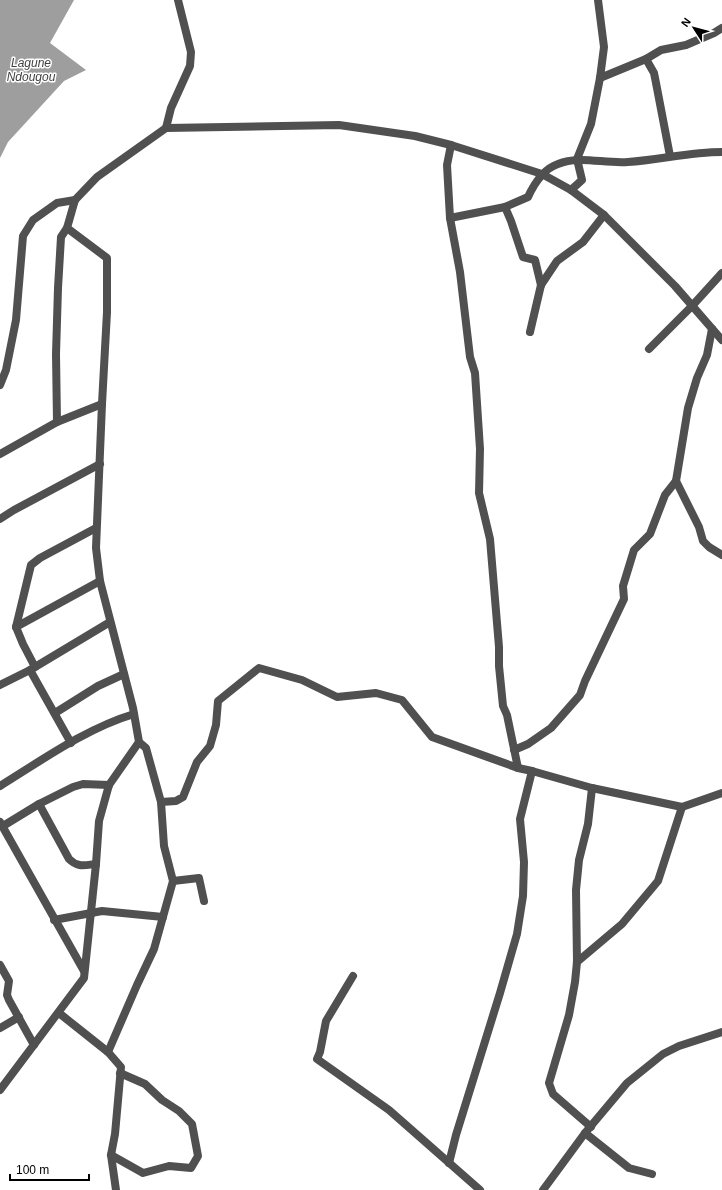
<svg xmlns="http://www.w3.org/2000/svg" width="722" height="1190" font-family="Arial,sans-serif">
  <rect width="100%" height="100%" fill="#fff"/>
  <path fill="#9e9e9e" d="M0,0H74L50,43L86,70L64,81L8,142L0,158Z"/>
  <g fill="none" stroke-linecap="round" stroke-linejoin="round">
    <g stroke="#505050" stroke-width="8">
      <path d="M646,59L654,73L656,83L670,156"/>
      <path d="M600,78L646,59L661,50L686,45L714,33L722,28"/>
      <path d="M166,128L171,108L190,66L191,52L178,0"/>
      <path d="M451,145L447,165L450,218L460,272L470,357L475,373L480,449L479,493L490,539L499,647V666L503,706L507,715L518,768"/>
      <path d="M571,190L582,180L577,159L591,124L600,78L604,47L598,0"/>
      <path d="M505,207L511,221L523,257L535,260L541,285"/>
      <path d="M450,218L505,207L528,197C534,184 543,169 558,164C580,155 604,164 628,162C659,160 690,152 722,152"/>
      <path d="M712,329L707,355L697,378L688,408L676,481L699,527L703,541L709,547L722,555"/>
      <path d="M530,332L541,285L557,261L583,242L604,215"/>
      <path d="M649,349L692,306L722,273"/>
      <path d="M0,385L6,370L16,320L23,236L33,220L57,203L75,200"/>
      <path d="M57,422L102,404"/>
      <path d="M0,454L57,422L56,354L58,288L61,237L67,228"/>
      <path d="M0,519L14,510L100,464"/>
      <path d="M16,627L31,565L40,558L96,528"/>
      <path d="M35,667L23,644L16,627L100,581"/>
      <path d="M30,670L71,743"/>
      <path d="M0,685L30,670L110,622"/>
      <path d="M55,713L98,686L124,674"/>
      <path d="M514,750L528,744L551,728L580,695L585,681L624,599L623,586L634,550L650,534L665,495L676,481"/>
      <path d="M0,786C42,760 87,728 134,714"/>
      <path d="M161,802L176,801L183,797L197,762L210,746L216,725L218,701L259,668L302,680L337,697L376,693L402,700L432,737L518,768L532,771L592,788L682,807L722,793"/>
      <path d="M39,804L69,859C78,868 85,865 96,864"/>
      <path d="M0,822L84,971"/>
      <path d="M3,826L39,804L73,787L83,784L109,785"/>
      <path d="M173,881L199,878L204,901"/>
      <path d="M54,920L102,911L163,917"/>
      <path d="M577,962L622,924L658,881L682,807"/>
      <path d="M0,965L9,981L7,995L9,1000L34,1045"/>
      <path d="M353,976L326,1021L320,1052L317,1059L389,1110L480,1190"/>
      <path d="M59,1013L108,1052L121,1067L115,1134L111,1155L116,1190"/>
      <path d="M0,1028L19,1017"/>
      <path d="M108,1052L137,985L154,949L173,881L164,846L161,802L146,748L139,742"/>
      <path d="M0,1090L84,978L96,864L99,821L109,785L139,742L133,708L100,581L96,548L102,404L107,312V258L67,228L75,200L97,177L166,128L339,125L415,136L451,145L542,174L571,190L604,215L675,286L722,340"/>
      <path d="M591,1127L553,1094L549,1083L569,1015L575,982L577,962L576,890L579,860L588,824L592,788"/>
      <path d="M585,1133L629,1168L652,1174"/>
      <path d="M111,1155L143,1173L169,1166L191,1168L198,1156L192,1124L179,1111L162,1100L145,1084L120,1073"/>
      <path d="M449,1163L456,1135L500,993L517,934L523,896L524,862L520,819L532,771"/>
      <path d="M543,1190L585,1133L627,1083L663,1054L679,1046L722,1032"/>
    </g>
  </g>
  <g text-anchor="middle" stroke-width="3" stroke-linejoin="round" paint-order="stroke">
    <g font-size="12" font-style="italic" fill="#3f3f3f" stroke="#fff">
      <text x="31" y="67">Lagune<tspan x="31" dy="14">Ndougou</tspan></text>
    </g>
  </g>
  <g transform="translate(694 28) rotate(306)" stroke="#ffffff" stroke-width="3" paint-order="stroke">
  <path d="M0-3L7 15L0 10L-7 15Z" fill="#000000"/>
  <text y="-6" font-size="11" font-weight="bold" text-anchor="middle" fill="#000000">N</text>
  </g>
  <path d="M10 1174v6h79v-6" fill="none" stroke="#000000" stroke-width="2"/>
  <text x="16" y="1174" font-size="12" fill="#000000" stroke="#ffffff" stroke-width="3" paint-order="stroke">100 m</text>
</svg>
